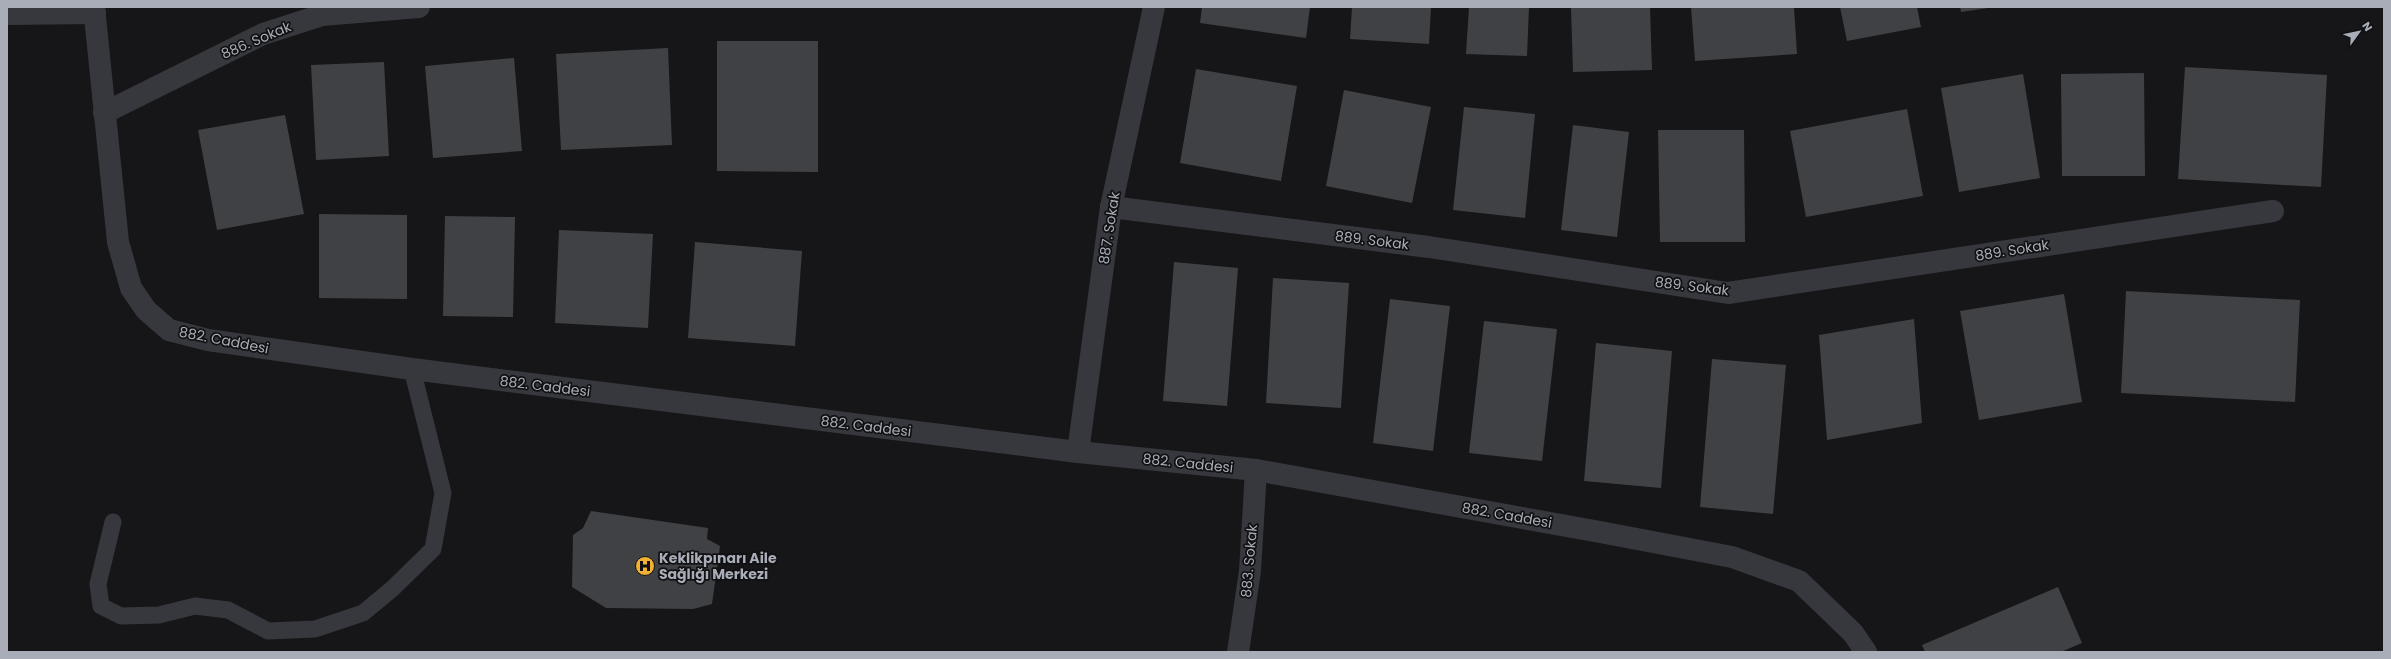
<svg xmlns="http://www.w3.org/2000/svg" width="2391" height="659" font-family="Poppins,sans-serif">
  <rect width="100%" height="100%" fill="#161618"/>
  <g fill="#404145">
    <path d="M1202,7H1310L1306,38L1200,23Z"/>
    <path d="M1352,7H1431L1429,44L1350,39Z"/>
    <path d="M1469,7H1529L1527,56L1466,54Z"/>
    <path d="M1571,7H1650L1652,70L1573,72Z"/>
    <path d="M1691,7H1794L1797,54L1695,61Z"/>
    <path d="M1840,7H1917L1921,27L1847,41Z"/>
    <path d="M1960,7H1988V8L1961,12Z"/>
    <path d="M717,41H818V172L717,171Z"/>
    <path d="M668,48L672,145L561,150L556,54Z"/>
    <path d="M514,58L522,151L433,158L425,66Z"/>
    <path d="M384,62L389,156L316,160L311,65Z"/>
    <path d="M2185,67L2327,75L2321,187L2178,179Z"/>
    <path d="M1196,69L1297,86L1281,181L1180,163Z"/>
    <path d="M2144,73L2145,176H2062L2061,74Z"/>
    <path d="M2023,74L2040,178L1959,192L1941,88Z"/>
    <path d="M1344,90L1431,107L1412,203L1326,186Z"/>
    <path d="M1464,107L1535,114L1525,218L1453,210Z"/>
    <path d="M1907,109L1923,196L1806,217L1790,131Z"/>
    <path d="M285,115L304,214L217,230L198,130Z"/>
    <path d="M1573,125L1629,132L1617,237L1561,230Z"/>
    <path d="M1658,130H1744L1745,242H1660Z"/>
    <path d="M319,214L407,215V299L319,298Z"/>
    <path d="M445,216L515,217L513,317L443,316Z"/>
    <path d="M559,230L653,234L648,328L555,323Z"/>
    <path d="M695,242L802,251L795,346L688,338Z"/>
    <path d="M1174,262L1238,268L1227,406L1163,401Z"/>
    <path d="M1273,278L1349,283L1341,408L1266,403Z"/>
    <path d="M2126,291L2300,300L2295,402L2121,393Z"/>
    <path d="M2064,294L2082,402L1979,420L1960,311Z"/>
    <path d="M1390,299L1450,306L1433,451L1373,443Z"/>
    <path d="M1914,319L1922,423L1827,440L1819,335Z"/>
    <path d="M1484,321L1557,329L1542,461L1469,453Z"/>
    <path d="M1596,343L1672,351L1661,488L1584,481Z"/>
    <path d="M1712,359L1786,365L1773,514L1700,507Z"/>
    <path d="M591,511L708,528L707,539L720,546L712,604L693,609L606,608L572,587L573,535L583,528Z"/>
    <path d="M2058,587L2082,643L2061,652H1925L1922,645Z"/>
  </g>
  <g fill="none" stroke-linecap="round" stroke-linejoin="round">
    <path stroke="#37383d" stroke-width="17" d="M113,522L98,584L101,606L121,616L159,615L195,606L228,610L268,631L315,629L363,613L392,589L433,549L443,493L412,369"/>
    <g stroke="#37383d" stroke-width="22">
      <path d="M94,7L118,242L131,288L146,310L169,330L208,340L412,369L1078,452L1256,470L1600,532L1732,557L1799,581L1853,633L1866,652"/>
      <path d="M7,14L95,13"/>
      <path d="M104,113L263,34L322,15L419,7"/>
      <path d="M1111,207L1429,247L1728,293L2273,211"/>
      <path d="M1078,452L1111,207L1154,7"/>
      <path d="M1238,652L1250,571L1256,470"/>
    </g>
  </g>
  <defs>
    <g id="hospital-disc" transform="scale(1)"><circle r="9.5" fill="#f2b134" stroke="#111113"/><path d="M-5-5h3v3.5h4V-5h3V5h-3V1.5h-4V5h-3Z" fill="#111"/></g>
  </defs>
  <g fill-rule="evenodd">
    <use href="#hospital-disc" x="645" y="566"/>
  </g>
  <g text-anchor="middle" stroke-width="3.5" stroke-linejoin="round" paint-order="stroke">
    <g font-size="14" fill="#a8adb8" stroke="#111113">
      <text transform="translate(256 40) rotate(-23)" y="5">886. Sokak</text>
      <text transform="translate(1109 228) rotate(-81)" y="5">887. Sokak</text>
      <text transform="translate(1372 240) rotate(7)" y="5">889. Sokak</text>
      <text transform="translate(2012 250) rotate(-9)" y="5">889. Sokak</text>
      <text transform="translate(1692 286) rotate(7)" y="5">889. Sokak</text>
      <text transform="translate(224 340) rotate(11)" y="5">882. Caddesi</text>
      <text transform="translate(545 386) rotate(7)" y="5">882. Caddesi</text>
      <text transform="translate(866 426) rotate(7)" y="5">882. Caddesi</text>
      <text transform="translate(1188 463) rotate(6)" y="5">882. Caddesi</text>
      <text transform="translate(1507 515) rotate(10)" y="5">882. Caddesi</text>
      <text transform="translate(1249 561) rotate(-85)" y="5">883. Sokak</text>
    </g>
    <g font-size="14" font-weight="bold" fill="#a8adb8" stroke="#111113" text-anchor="start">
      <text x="659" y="563">Keklikpınarı Aile<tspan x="659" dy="16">Sağlığı Merkezi</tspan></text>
    </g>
  </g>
  <rect width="2391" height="659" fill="none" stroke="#a8adb8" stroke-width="16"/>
  <g transform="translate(2359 32) rotate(57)" stroke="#111113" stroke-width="3" paint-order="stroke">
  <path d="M0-3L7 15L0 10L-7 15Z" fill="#a8adb8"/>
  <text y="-6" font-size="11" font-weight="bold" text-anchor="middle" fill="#a8adb8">N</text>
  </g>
</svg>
